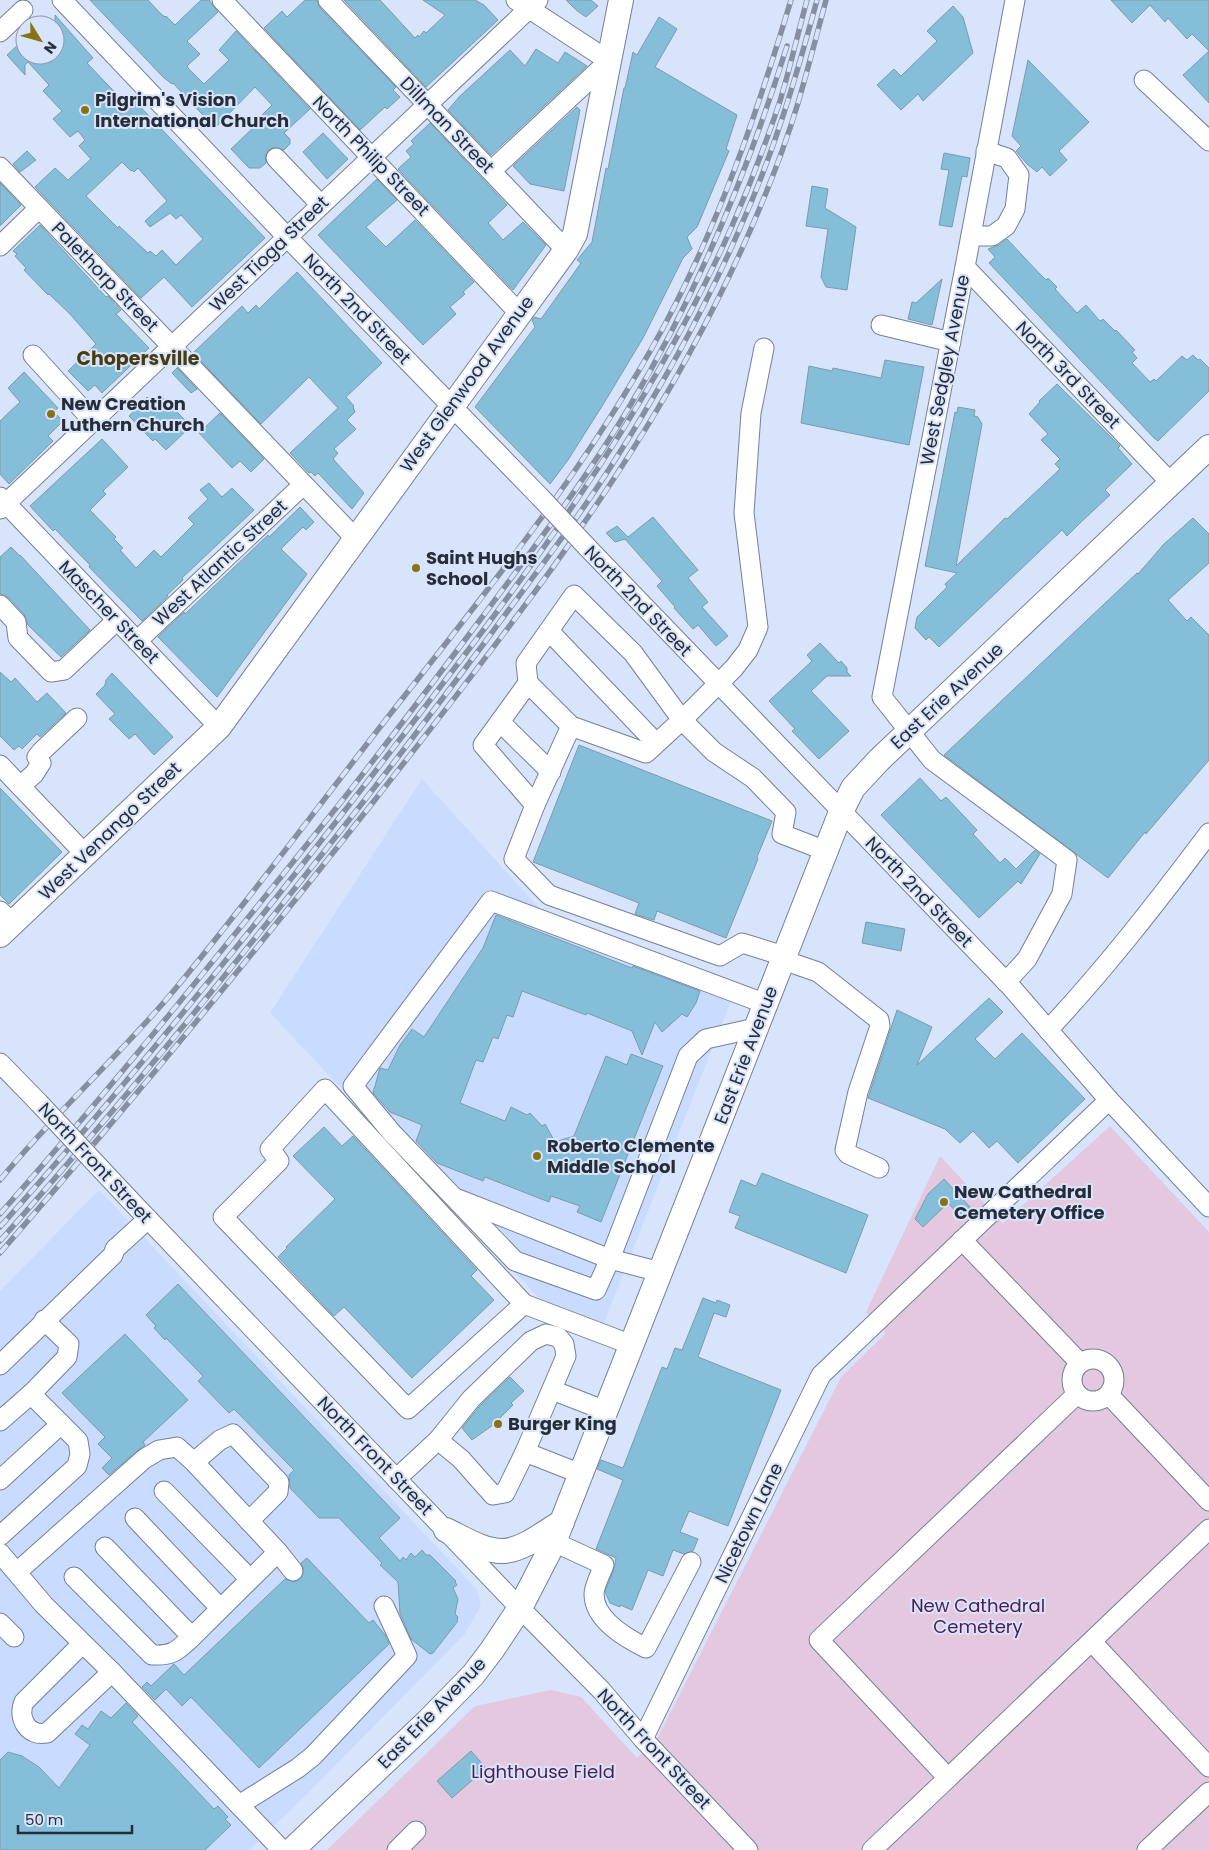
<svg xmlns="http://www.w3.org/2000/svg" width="1209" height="1850" font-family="Poppins,sans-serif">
  <rect width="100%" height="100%" fill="#d8e4fb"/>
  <g fill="#c9dcff">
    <path d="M422,779L540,909L736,988L604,1323L540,1299L270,1013Z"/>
    <path d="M99,1190L476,1588L481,1606L464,1635L300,1801L249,1850H0V1291Z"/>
  </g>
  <path fill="#e4c8e0" d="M1110,1126L1209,1232V1850H327L475,1706L551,1690L581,1697L637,1758L658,1737L841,1377L886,1333L866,1312L940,1156L1003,1223Z"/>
  <g fill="#85bed9" stroke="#7b9bab" fill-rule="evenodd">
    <path d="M90,0H148L160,13L165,17L166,16L175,25L201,0H209L218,12L187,41L200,54L187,66L188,68L204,84L229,60L219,50L236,31L310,109L284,133L290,139V144L284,150L274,147L269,150L265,155L266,163L260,168H249L231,149L255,126L253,124L272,105L255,87L215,128L173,83L172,84L163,77Z"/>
    <path d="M305,0H317L320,8L396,87L393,90L400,97L387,109L385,107L360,130L264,28L282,11L287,17Z"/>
    <path d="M344,0H380L415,38L418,35L419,37L424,31L426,33L445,15L423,0H475L484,5L498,20L426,87Z"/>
    <path d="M566,0H591L598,6L586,17L576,10Z"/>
    <path d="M1111,0H1209V103L1183,75L1209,51L1192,34L1187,39L1168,18L1165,22L1150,5L1132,23Z"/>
    <path d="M953,6L963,17L973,53L923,101L918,94L901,110L877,85L894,69L901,76L937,41L927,31Z"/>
    <path d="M55,15L93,58L87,63L125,103L131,97L265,238L192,307L164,277L141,298L35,187L55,168L68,180L91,159L79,146L85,140L78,131L70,137L53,119L62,111L43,91L49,85L28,62L25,65V75L7,55L19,44L25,51V55H55ZM122,162L131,171L132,170L134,172L138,168L167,201L145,221L150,227L170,213L176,219L181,215L203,239L176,265L162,250L156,256L150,251L148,253L119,226L118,228L86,196Z"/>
    <path d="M659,17L677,29L655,67L737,115L726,149L729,151L697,227L687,237L692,249L683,258L643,338L604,403L568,460L550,484L475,407L535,327L532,320L534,317L541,319L581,263L577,260L592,242L606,168L608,169L624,88H625L633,52L637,55Z"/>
    <path d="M536,49L558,63L565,52L587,66L491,155L448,110L460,96L510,50L525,66Z"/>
    <path d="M1028,60L1089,122L1059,151L1067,160L1050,176L1042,167L1037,172L1027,164L1016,151L1021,146L1012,136Z"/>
    <path d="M577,107L580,110L564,191L530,184L513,166Z"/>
    <path d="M430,123L507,205L488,223L503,240L523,222L546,245L513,290L398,169L411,157L406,151L414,144L411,141Z"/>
    <path d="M323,133L348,159L327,179L303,152Z"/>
    <path d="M27,151L36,160L20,172L13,164Z"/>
    <path d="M944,153L970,158L967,177L962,176L952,227L939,225L949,170L941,169Z"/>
    <path d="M377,179L397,200L366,227L386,247L415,220L474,282L463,292L465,294L450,307L456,314L423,345L318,235Z"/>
    <path d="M0,183L21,205L0,226Z"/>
    <path d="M812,186L828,189L825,208L856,227L847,290L826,287L821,277L828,229L806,226Z"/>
    <path d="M40,225L106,297L108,296L121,310L116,314L149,348L102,393L95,385L88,391L68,371L96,344L70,314L49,294L48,295L24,270L26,268L15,256L17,254L13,251Z"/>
    <path d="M1007,239L1037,271L1046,280L1048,278L1057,287L1055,289L1077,313L1086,305L1099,320L1101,321L1103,319L1115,331L1116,330L1135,350L1132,352L1137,358L1132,363L1150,382L1154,379L1156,381L1182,356L1187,360L1193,355L1198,360L1200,359L1209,368V391L1158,441L1154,438L989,263L995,257L988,249L999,245Z"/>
    <path d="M297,272L382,363L346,397L354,406L353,407L355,412L347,420L356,429L334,449L338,453L333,459L364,493L352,509L318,473L315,476L311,472L309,473L290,453L338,408L309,377L261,424L193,353L242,306L248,313L256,305L259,309Z"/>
    <path d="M942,279L932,325L908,319L912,302L916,303Z"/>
    <path d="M885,360L924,367L909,445L801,423L809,366L832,371L833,368L881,378Z"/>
    <path d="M177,368L197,389L191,393L172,373Z"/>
    <path d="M24,372L58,408L54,412L63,421L48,436L53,441L9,484L0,474V421L20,402L8,388Z"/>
    <path d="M1057,384L1120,446L1118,448L1132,464L1105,490L1110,495L1079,524L1067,536L1062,530L939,647L929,637L926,640L915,628L917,617L947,587L945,584L957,573L925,566L955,412L957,413L958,407L975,410L974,416L978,417L982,424L956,566L1005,518L1007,519L1060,469L1055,464L1060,459L1041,440L1048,434L1029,414L1040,402L1039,401Z"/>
    <path d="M160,395L191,426L166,450L155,439L153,441L129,416L147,397L152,402Z"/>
    <path d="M220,413L264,459L251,472L240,461L232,468L199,433Z"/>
    <path d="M102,439L128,467L103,491L106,494L90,510L116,537L114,539L123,548L120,550L136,568L154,550L161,557L194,524L188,518L208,499L200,490L209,483L222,497L232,488L254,510L182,578L183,580L167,595L168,596L142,621L89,567L90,565L55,529L53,531L30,506Z"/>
    <path d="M300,507L314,522L306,530L303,527L281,549L307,574L217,697L158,637L184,612L185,614L268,535L269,537Z"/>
    <path d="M653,517L698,570L688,578L708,602L702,607L728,636L716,646L698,625L693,629L674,608L675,607L657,586L662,581L625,539L615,542L606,533L617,526L628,537Z"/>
    <path d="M1193,518L1209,534V563L1168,600L1187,621L1191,617L1209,635V760L1146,834L1145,832L1108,878L944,755L1137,573L1138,574L1164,544Z"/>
    <path d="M11,547L20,556V555L90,630L61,657L28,625L24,614L8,597L0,594V557Z"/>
    <path d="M820,643L839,663L841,661L847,668V672L851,676H827L811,691L849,731L819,759L792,731L795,729L769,701L812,661L807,655Z"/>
    <path d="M0,672L11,682L15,678L37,702L47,693L66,713L40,737L37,734L22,749L19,746L14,750L0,736Z"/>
    <path d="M112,673L173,737L154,755L135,734L129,739L109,719L115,714L96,694L105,685L106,680Z"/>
    <path d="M579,745L772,821L757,857L758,859L726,938L657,911L654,920L635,914L639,903L533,862Z"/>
    <path d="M920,778L941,801L946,797L977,830L973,834L1000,863L1005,858L1016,869L1035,850L1040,854L1021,884L1018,881L979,918L881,815Z"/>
    <path d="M0,788L62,852L9,904L0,895Z"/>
    <path d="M496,915L632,968L633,966L700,991L696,1003L687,1017L682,1014L662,1032L655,1022L642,1055L632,1031L587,1013L586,1015L522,991L513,1017L507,1015L498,1039L493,1037L483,1062L476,1060L460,1103L505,1121L511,1107L527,1115L530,1113L542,1126L545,1124L555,1142L574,1136L606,1056L627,1065L631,1054L663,1066L601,1222L577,1212L580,1206L551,1196L549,1202L485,1177L483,1181L437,1163L416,1141L422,1125L390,1112L373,1093L380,1068L388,1070L400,1045L412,1029L424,1037L483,948Z"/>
    <path d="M866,922L905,929L901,951L862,943Z"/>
    <path d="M989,998L1003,1012L975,1039L995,1059L1022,1033L1085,1099L1018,1163L997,1141L989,1148L973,1131L960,1143L945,1129L868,1098L897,1010L932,1027L917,1065Z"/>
    <path d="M324,1127L342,1146L353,1136L477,1270L471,1276L494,1300L412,1378L344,1307L334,1316L278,1257L287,1248L286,1247L335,1199L293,1156Z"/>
    <path d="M762,1173L868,1215L846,1273L735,1228L740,1216L729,1212L741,1180L756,1186Z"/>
    <path d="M944,1179L970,1207L960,1216L948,1203L923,1227L915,1219L928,1194Z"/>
    <path d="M178,1284L400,1518L379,1538L400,1561L403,1557L406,1560L411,1553L415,1557L422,1550L426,1555H430L456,1581L455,1582L457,1585L453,1588L458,1599L455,1614L458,1617L457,1620L458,1621L433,1653L430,1654L411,1639L400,1613L398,1582L380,1565L382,1563L339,1518H319L290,1488L289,1475L294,1470L234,1409L229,1413L198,1381L203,1376L166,1338L165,1340L154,1328L156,1326L146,1315Z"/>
    <path d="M703,1298L716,1303L717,1300L730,1305L726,1317L714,1313L698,1357L781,1390L728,1526L689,1511L680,1532L698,1539L693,1551L684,1554L673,1550L663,1576L648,1570L632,1610L620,1605V1607L610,1603L605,1592L614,1569L616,1558L596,1549L623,1480L597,1469L601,1460L623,1468L662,1367L667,1369L675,1348L682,1350Z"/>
    <path d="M125,1334L188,1400L143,1442L145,1445L137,1451L109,1475L102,1468L112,1458L98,1444L105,1437L62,1393Z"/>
    <path d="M510,1377L524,1391L511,1403L513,1405L493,1425L472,1440L462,1428L479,1407Z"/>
    <path d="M307,1558L369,1623L373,1620L385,1635L389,1644L259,1768L191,1697L182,1706L166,1689L155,1700L142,1687L147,1682L151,1686L174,1664L184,1675L285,1579L294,1582L300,1579L304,1570L301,1563Z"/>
    <path d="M126,1703L138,1716L132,1722L214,1809L218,1806L228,1817L225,1819L231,1825L205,1850H0V1760L8,1752L22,1756L39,1767L59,1788L90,1745L75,1734L82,1725L88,1729L101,1711L111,1718Z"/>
    <path d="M471,1751L486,1768L452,1798L437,1781Z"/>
  </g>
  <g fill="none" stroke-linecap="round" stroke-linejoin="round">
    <g stroke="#728099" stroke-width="21">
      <g id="minor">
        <path d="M62,0L287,237L540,497"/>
        <path d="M222,0L519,313"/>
        <path d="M328,0L566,250"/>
        <path d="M0,32L23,10"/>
        <path d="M1144,80L1209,141"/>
        <path d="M276,158L321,205"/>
        <path d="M0,167L355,538"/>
        <path d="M491,171L609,61L516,0"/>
        <path d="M971,236H992L1006,226L1015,209L1019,175L1007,158L986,151"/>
        <path d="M0,246L39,208"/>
        <path d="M965,267L1171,483"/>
        <path d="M881,325L951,342"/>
        <path d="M33,355L93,421"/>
        <path d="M0,497L219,727"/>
        <path d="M0,509L538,0"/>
        <path d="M587,547L1011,987L1109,1100L1209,1207"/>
        <path d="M0,605L16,622L18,638L51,672L64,670L117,620"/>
        <path d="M549,631L656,743"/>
        <path d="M137,641L303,485"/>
        <path d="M528,683L571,726"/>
        <path d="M500,722L551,772"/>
        <path d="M0,765L85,854"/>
        <path d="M20,786L34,774L41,763L37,757L41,752L77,718"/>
        <path d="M535,805L571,726L646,753L682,720L734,668L748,650L758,627L744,513L751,413L764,348"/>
        <path d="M0,911L12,923"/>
        <path d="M784,956L742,943L720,956L549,895L514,859L535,805L483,745L528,683L526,663L574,595L633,653L682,720L714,752L753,778L786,812L782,834L826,851"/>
        <path d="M783,960L818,972L879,1020L880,1026L858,1092L845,1150L848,1154L879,1168"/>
        <path d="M1006,982L1027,959L1062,894L1067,860L932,760L882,697L965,267L1015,0"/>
        <path d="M755,1030L751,1029L706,1039L688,1056L610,1259L596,1290L515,1261L392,1133L353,1086L491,901L766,1004"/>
        <path d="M1048,1030C1106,968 1158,901 1209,833"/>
        <path d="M0,1063L39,1103"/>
        <path d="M128,1198L517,1605L601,1690L643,1739L748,1850"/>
        <path d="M458,1199L610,1259L660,1272"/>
        <path d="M962,1240L1080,1363"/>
        <path d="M524,1304L325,1089L270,1149L279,1161L223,1217L408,1409L524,1304L632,1345"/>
        <circle cx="1093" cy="1380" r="21"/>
        <path d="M0,1365L113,1255L115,1249L148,1219"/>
        <path d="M552,1390L606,1411"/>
        <path d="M31,1394L67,1357L69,1344L44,1320"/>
        <path d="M1109,1395L1209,1501"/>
        <path d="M0,1421L31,1394L78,1441L80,1454L77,1466L0,1536"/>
        <path d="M438,1440L471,1399L531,1341L546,1334L558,1337L564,1344L566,1356L525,1452"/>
        <path d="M194,1462L220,1440L233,1434L279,1482L278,1492L249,1521"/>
        <path d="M396,1479L438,1440L461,1459L493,1495L505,1493L525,1452L581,1474"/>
        <path d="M0,1480L61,1424"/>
        <path d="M164,1491L250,1579"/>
        <path d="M135,1518L220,1608"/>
        <path d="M554,1542L604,1565C601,1573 594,1586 594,1594C594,1620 626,1638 646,1648L691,1562"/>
        <path d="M105,1547L192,1637"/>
        <path d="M278,1552L293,1571"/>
        <path d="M0,1553L44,1605L112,1672L282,1850"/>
        <path d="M17,1572L144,1459L159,1450L177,1447L194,1462L278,1552L192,1637C177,1651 173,1656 152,1655L74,1577"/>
        <path d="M0,1623L14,1637"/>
        <path d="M1092,1642L1209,1767"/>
        <path d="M82,1644L24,1702C17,1718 28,1737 47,1733L112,1672"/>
        <path d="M643,1739L821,1375L1109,1100"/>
        <path d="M948,1778L1209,1529"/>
        <path d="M239,1805L298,1768L313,1756L407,1656L384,1606"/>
        <path d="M397,1850L416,1831"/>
        <path d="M872,1850L948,1778L819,1640L1077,1394"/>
        <path d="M1147,1850L1209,1792"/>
      </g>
    </g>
    <g stroke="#728099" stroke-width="26">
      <g id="major">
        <path d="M0,935L219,727L566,250L575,234L621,0"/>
        <path d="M446,1530C463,1538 484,1552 504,1551C525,1549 545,1532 562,1522"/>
        <path d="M292,1850L427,1722L473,1675L492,1650L520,1608L554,1542L841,812L853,788L879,760L1209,447"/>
      </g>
    </g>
    <use href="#minor" stroke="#fff" stroke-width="19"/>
    <use href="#major" stroke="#fff" stroke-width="24"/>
    <g stroke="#868fa0" stroke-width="5.5">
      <g id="rail">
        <path d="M0,1180C53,1115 117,1058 171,994C245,905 313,813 384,722C484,595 586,470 663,328C719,224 757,113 791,0"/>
        <path d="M0,1214C118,1080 230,941 341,802C388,742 434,681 480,620C532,550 586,480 631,404C698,292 748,171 787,46"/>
        <path d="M0,1227C130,1081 254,928 374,773C508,599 643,428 732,226C750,185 766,143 780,101C790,68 798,33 807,0"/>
        <path d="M0,1241C125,1100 244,954 360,806C404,750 446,694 488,638C531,579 576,522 615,460C662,386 705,309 740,228C773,155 796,78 817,0"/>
        <path d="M0,1253C130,1104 256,951 378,796C489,654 603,512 689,354C731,278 773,186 798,103C808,69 817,34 826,0"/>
      </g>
    </g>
    <use href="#rail" stroke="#d8e4fb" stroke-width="4" stroke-dasharray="11" stroke-linecap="butt"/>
    <g stroke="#728099" stroke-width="21" stroke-linecap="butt">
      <g id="minor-bridge">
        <path d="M540,497L587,547"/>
        <path d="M39,1103L128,1198"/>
      </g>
    </g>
    <use href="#minor-bridge" stroke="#fff" stroke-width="19"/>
  </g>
  <g fill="#897214" stroke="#d8e4fb" stroke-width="2">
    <circle cx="85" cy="110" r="5"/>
    <circle cx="51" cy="414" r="5"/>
    <circle cx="416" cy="568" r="5"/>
    <circle cx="537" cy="1156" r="5"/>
    <circle cx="944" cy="1202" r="5"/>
    <circle cx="498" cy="1424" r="5"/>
  </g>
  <g text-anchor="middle" stroke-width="4" stroke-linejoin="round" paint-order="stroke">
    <g font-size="18" font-weight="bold" fill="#272d38" stroke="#d8e4fb" text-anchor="start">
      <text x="95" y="106">Pilgrim's Vision<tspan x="95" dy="21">International Church</tspan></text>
      <text x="61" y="410">New Creation<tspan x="61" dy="21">Luthern Church</tspan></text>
      <text x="426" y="564">Saint Hughs<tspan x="426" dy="21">School</tspan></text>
      <text x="547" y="1152">Roberto Clemente<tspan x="547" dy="21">Middle School</tspan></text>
      <text x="954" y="1198">New Cathedral<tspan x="954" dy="21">Cemetery Office</tspan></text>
      <text x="508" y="1430">Burger King</text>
    </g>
    <g font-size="18" fill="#272d38" stroke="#d8e4fb">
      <text transform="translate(447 125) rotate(46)" y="6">Dillman Street</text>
      <text transform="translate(371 156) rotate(46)" y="6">North Philip Street</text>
      <text transform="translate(269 254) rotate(-44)" y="6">West Tioga Street</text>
      <text transform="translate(105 277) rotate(46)" y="6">Palethorp Street</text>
      <text transform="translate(357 309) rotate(46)" y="6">North 2nd Street</text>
      <text transform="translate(945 370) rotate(-79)" y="6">West Sedgley Avenue</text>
      <text transform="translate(1068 375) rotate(46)" y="6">North 3rd Street</text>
      <text transform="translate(467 384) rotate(-54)" y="6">West Glenwood Avenue</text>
      <text transform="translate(220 563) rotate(-43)" y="6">West Atlantic Street</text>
      <text transform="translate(638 601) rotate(46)" y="6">North 2nd Street</text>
      <text transform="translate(109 612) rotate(46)" y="6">Mascher Street</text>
      <text transform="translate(947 696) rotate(-43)" y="6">East Erie Avenue</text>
      <text transform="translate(110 831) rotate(-44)" y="6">West Venango Street</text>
      <text transform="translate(919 892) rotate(46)" y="6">North 2nd Street</text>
      <text transform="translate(746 1055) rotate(-69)" y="6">East Erie Avenue</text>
      <text transform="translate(95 1163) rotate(47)" y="6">North Front Street</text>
      <text transform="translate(375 1456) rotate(46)" y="6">North Front Street</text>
      <text transform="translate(749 1523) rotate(-64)" y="6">Nicetown Lane</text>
      <text transform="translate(432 1713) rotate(-46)" y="6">East Erie Avenue</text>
      <text transform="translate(654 1749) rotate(47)" y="6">North Front Street</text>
    </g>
    <g font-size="18" fill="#4f1b4a" stroke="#d8e4fb">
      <text x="978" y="1612">New Cathedral<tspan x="978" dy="21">Cemetery</tspan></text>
      <text x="543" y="1778">Lighthouse Field</text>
    </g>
    <g font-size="19" font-weight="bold" fill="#473b12" stroke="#d8e4fb">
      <text x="138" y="365">Chopersville</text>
    </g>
  </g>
  <g transform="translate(40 40) rotate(127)"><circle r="24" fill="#d8e4fb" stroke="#919bad"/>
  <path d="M0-4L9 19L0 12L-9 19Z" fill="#897214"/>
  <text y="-8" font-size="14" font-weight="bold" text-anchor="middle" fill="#272d38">N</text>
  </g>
  <path d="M18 1825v8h114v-8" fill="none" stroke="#272d38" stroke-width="2.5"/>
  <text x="25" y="1825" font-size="15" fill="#272d38" stroke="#d8e4fb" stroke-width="4" paint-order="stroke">50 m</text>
</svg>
